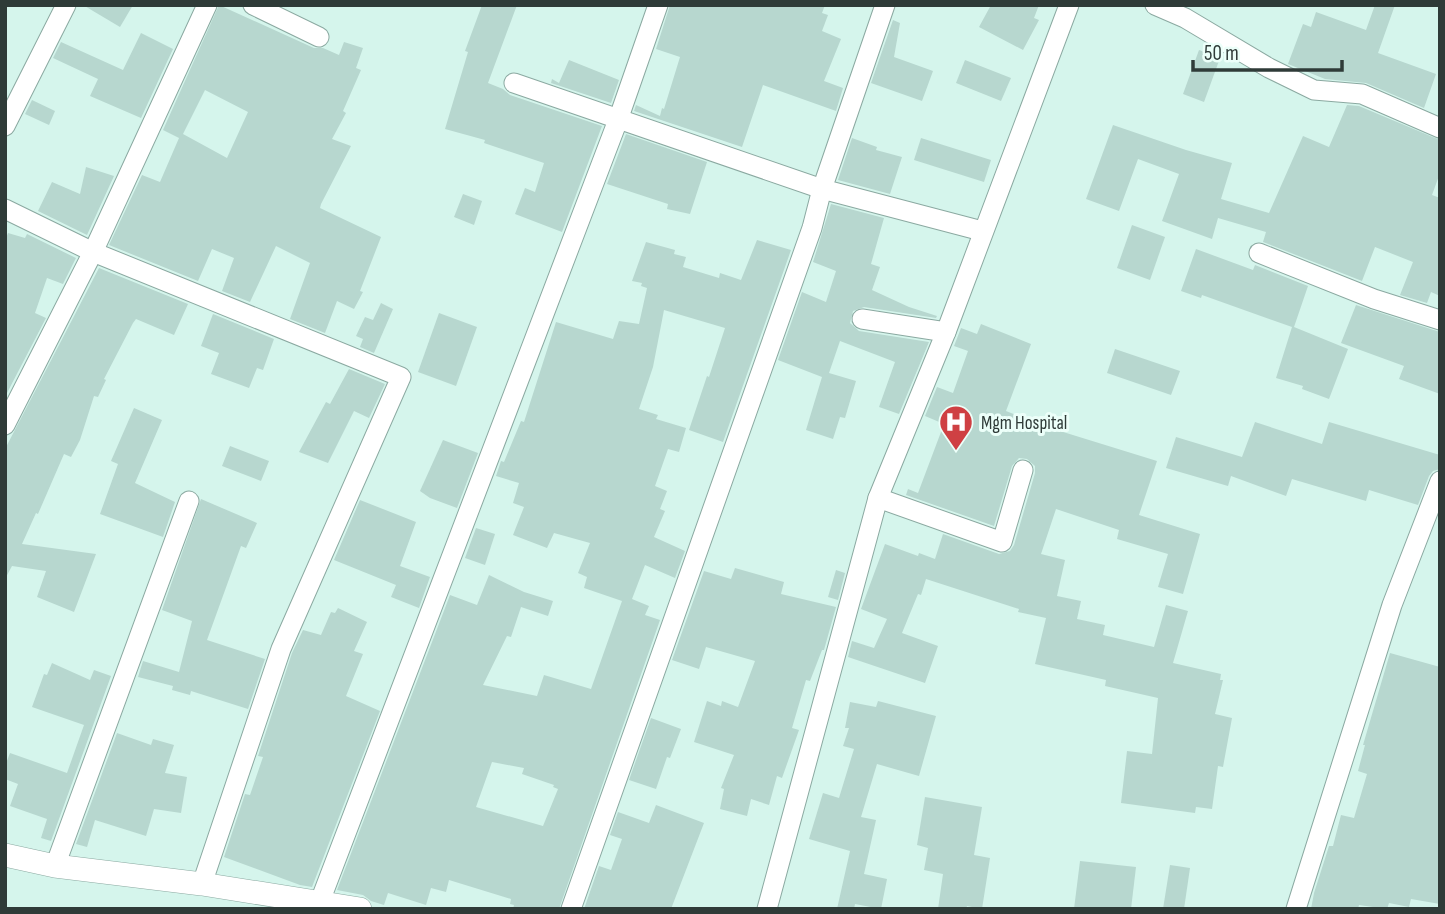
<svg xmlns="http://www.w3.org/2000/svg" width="1445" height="914" font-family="'Sofia Sans Condensed',sans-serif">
  <rect width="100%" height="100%" fill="#d5f5ec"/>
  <g fill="#b7d7cf" fill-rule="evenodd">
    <path d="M83,5H133L120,27Z"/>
    <path d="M219,5L314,48H323L339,55L344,42L363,48L356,68L361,70L343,111L346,113L332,139L351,146L321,204L320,208L381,237L360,291L363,292L354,309L337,301L325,333L290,319L310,263L276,246L250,302L222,291L234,258L212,249L198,281L109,245L142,175L160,182L179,138L163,130ZM205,90L248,112L227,158L183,134Z"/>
    <path d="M482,5H517L488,83L503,89L510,95L602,126L562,232L515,214L525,188L535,192L544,163L484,143L485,140L445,129L468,52L465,51Z"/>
    <path d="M670,5H825L822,13L828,15L822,31L841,39L824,81L843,88L836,111L763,85L742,147L634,111L636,105L660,116L662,108L664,109L680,57L656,49Z"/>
    <path d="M991,5H1039L1034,18L1039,20L1023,50L979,27Z"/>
    <path d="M1375,5H1395L1378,53L1436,74L1424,108L1366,83L1325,79L1288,64L1303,24L1311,27L1316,12L1366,30Z"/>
    <path d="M893,20L900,23L894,57L933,71L922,101L871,83Z"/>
    <path d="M141,33L173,49L141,118L90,96L98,79L53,58L61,42L123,70Z"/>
    <path d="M1199,50L1220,58L1204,102L1183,94Z"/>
    <path d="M569,60L619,80L611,103L551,83L552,79L559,83Z"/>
    <path d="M965,60L1011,78L1001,101L956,83Z"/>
    <path d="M32,100L55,111L49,125L25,114Z"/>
    <path d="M1347,105L1359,106L1440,140V173L1432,195L1440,198V296L1431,292L1427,303L1400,295L1413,262L1375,247L1362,281L1263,242L1266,232L1218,218L1212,239L1162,221L1179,174L1138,159L1119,211L1086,199L1113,125L1186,150L1232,163L1221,199L1269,213L1303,136L1329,147Z"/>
    <path d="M626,134L707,162L690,214L667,209L668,204L607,184Z"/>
    <path d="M852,138L877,147L876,150L902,157L890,194L838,180Z"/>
    <path d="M921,138L991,160L984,182L914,160Z"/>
    <path d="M86,167L114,176L87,235L38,211L52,182L80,194Z"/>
    <path d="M463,194L482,201L474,225L454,217Z"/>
    <path d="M831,204L884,218L871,264L880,267L872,290L909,307L937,316L936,318L864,307L853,311L850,323L859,331L929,342L899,414L879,407L895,362L840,341L829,373L856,381L845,418L840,417L833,439L806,430L822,377L778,360L802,292L826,302L836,271L813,262Z"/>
    <path d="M1132,225L1165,237L1150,280L1117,268Z"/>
    <path d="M8,233L25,238L27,234L76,258L63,284L47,278L35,313L46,318L7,393L5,392V241Z"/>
    <path d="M757,240L791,250L723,442L689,430L707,376L709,377L725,328L664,310L653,367L639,409L658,415L656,419L686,428L679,452L668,449L655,486L667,491L660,509L665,511L654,537L685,551L675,578L645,565L632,599L649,606L645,615L660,620L559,909H513L514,905L510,904L511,899L449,880L446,892L431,888L426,905L388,893L384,905L371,901L363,895L337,890L450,595L477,605L489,575L524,592L553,601L548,616L521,607L511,637L507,636L483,685L537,696L544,675L591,689L622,601L584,588L587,577L578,573L590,543L554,533L547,548L513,535L524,507L513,503L519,483L496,476L501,461L504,462L521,421L524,422L556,322L613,339L619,321L639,324L647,288L641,286L642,283L632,281L646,242L675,250L674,254L686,257L683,267L719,278L720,273L741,280ZM492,762L524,768L522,774L554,785L553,787L558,789L543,826L476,807Z"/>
    <path d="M1196,249L1253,270L1255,265L1308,286L1294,327L1348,349L1329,399L1302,389L1303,386L1276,378L1292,327L1202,295L1201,298L1181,291Z"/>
    <path d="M99,268L188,304L174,335L136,319L133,323L104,379L106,380L98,397L94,396L80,440L71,457L64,454L38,514L36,513L22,544L96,554L74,612L37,597L46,571L12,566L5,579V449Z"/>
    <path d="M381,303L393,309L374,353L360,347L363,339L356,336L365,317L373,320Z"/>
    <path d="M1356,305L1440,332V394L1399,379L1404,366L1341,343Z"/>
    <path d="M439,313L477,327L456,386L418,372Z"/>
    <path d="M213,314L274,339L263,370L257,368L249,388L211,374L219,353L201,346Z"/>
    <path d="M981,324L1031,344L1006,411L1047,427L1157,461L1139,515L1200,534L1183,594L1158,587L1168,554L1117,539L1119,530L1056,509L1041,554L1065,560L1057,596L1081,601L1077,619L1105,625L1103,635L1154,647L1166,605L1188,611L1173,663L1221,674L1220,680H1223L1215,714L1232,718L1223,767L1218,766L1212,809L1196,807L1195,813L1121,803L1127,751L1152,754L1158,698L1105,686L1106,680L1035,664L1046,618L1018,612L1019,609L926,579L921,595L918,594L902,633L938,646L925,683L848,657L852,641L874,648L887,619L861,609L885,544L918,556L919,553L935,559L943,534L999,554L1010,551L1014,545L1035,473V466L1027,459L1019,458L1012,466L994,526L906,495L908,489L918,493L944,424L925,416L937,387L953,393L968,351L954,346L961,328L977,334Z"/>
    <path d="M1115,349L1180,371L1171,395L1107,373Z"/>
    <path d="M349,369L385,384L369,418L354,411L328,463L299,452L326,402L330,404Z"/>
    <path d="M134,408L162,420L135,483L175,502L163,537L100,514L118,464L111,461Z"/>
    <path d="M1255,422L1322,444L1329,422L1440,455V469L1433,471L1429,476L1418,505L1369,490L1366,501L1292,479L1286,496L1231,476L1228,486L1166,468L1176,437L1242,457Z"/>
    <path d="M443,440L478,453L457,508L430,498L420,491Z"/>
    <path d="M230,446L269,461L261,481L222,466Z"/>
    <path d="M201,499L257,523L246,548L241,546L207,640L265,659L248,709L191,691L190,695L172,690L173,686L138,677L143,661L179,672L192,621L162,610Z"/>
    <path d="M360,500L416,522L400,566L430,577L419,608L391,597L396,585L334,560Z"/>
    <path d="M476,528L495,534L485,565L465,558Z"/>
    <path d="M735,568L784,582L781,594L836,607L824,650H822L810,681L806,680L792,728L799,730L782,778L777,776L769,805L751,799L747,816L720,809L724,789L721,788L734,755L694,742L707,701L721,706L722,701L738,707L755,661L706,647L699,669L672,660L704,571L731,579Z"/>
    <path d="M836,570L845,573L838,600L828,597Z"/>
    <path d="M338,608L367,622L354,651L363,654L346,696L380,711L312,887L300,885L224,857L245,794L250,795L263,757L258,756L292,653L303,630L321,635L331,612L335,613Z"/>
    <path d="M1390,653L1440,667V904L1411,899L1409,907L1389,903L1387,909L1359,905L1358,909H1311L1314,893L1329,846H1333L1341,815L1354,818L1367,774L1358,771L1365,745H1363Z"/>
    <path d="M52,663L90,680L94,670L111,676L51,841L41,838L47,819L10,806L18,784L5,779V766L10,753L67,773L84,725L32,707L44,674L47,675Z"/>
    <path d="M878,701L936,716L919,776L877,764L861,817L876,820L864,874L887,879L881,909L855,904L854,909H837L850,851L809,839L823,793L839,798L854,749L843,746L849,728H845L850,702L876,707Z"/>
    <path d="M651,718L681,729L670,758L667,757L656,789L629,780Z"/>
    <path d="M117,733L151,745L153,739L174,745L165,773L187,777L181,813L154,809L146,836L95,820L87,847L76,844Z"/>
    <path d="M925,797L982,807L974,855L990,858L982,909L967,906L966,909H938L943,874L924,870L928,848L917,845Z"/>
    <path d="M656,805L704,823L671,909H584L599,866L611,870L622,839L610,835L618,812L649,823Z"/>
    <path d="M1080,861L1136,867L1131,909H1074Z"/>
    <path d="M1170,865L1190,868L1184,909H1163Z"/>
  </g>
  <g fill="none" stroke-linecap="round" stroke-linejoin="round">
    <g stroke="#8ba9a1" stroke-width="21">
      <g id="minor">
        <path d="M253,5L319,37"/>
        <path d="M1155,5L1185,18L1269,68L1314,90L1362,94L1440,128"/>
        <path d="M514,83L822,189L982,231"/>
        <path d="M5,126L66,5"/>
        <path d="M5,209L93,252L401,377L281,649L202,884"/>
        <path d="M1259,253L1374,299L1440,320"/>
        <path d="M862,319L946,332"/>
        <path d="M5,425L93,252L207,5"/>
        <path d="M878,498L1002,542L1023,470"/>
        <path d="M55,866L189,501"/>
        <path d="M319,904L618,120L658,5"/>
        <path d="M571,909L812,228L822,189L885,5"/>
        <path d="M767,909L878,498L946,332L1069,5"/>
        <path d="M1296,909L1392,605L1440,481"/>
      </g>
    </g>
    <g stroke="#8ba9a1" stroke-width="24">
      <path id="tertiary" d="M5,855L55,866L202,884L360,909"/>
    </g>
    <use href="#minor" stroke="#fff" stroke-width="19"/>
    <use href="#tertiary" stroke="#fff" stroke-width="23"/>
  </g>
  <defs>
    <g id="hospital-pin" transform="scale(1.75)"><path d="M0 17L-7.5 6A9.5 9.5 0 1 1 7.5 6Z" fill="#cf4043" stroke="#ecfff9"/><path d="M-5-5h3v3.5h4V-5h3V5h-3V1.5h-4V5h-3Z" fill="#fff"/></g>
  </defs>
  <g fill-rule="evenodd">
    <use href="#hospital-pin" x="956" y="422"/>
  </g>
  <g text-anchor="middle" stroke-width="6" stroke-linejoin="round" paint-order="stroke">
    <g font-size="19" fill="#2f3b38" stroke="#ecfff9" text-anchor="start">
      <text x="981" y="429">Mgm Hospital</text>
    </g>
  </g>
  <rect width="1445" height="914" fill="none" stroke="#2f3b38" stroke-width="14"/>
  <path d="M1193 60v10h149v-10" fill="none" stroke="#2f3b38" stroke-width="3.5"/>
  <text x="1204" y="60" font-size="21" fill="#2f3b38" stroke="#ecfff9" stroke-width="5" paint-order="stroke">50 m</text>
</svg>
